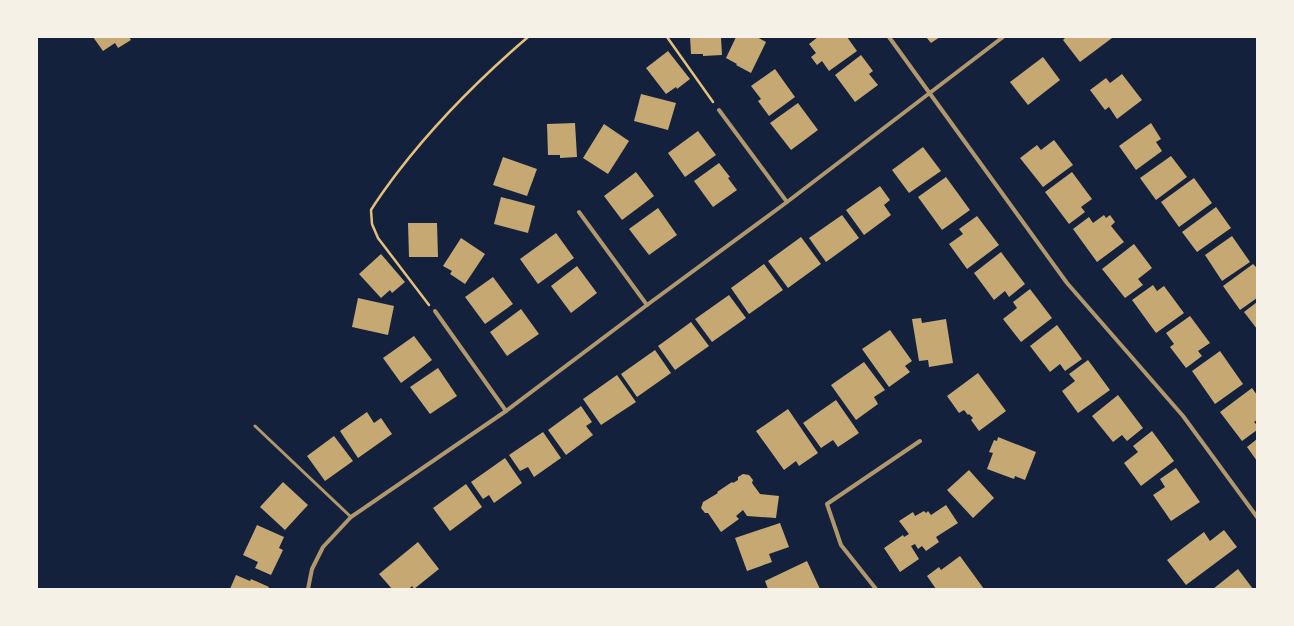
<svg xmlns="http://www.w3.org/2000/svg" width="1294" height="626" font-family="'Work Sans',sans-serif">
  <rect width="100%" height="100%" fill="#14213d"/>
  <g fill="#c6a872">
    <path d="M93,37H129L131,40L118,48L115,43L103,51Z"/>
    <path d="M690,37H721L722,55L703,56V54H691Z"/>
    <path d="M736,37H757L766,42L751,73L736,65L737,64L726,58Z"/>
    <path d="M818,37H847L857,51L829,71L822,61L817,65L811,57L816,53L809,44Z"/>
    <path d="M926,37H940L931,43Z"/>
    <path d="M1066,37H1111L1112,38L1080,62L1063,40Z"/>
    <path d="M668,51L690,79L677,89L676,87L666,94L646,68Z"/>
    <path d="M861,55L873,71L869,74L878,85L855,102L835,75Z"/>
    <path d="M1043,57L1060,80L1028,105L1010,82Z"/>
    <path d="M775,69L795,97L769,116L758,101L761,99L751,86Z"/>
    <path d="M1122,74L1142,100L1117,119L1109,107L1105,110L1090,90L1106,78L1110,83Z"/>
    <path d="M641,94L676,103L668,130L634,121Z"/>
    <path d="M798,103L818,130L791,150L770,123Z"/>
    <path d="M575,123L577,157L560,158V155H548L547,124Z"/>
    <path d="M1151,123L1161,139L1156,142L1162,151L1136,170L1119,146Z"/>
    <path d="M604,124L629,141L608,174L583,158Z"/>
    <path d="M698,131L716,155L685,177L668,153Z"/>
    <path d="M1054,140L1073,165L1043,187L1020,158L1037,145L1041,150Z"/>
    <path d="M923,147L941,171L909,193L892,170Z"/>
    <path d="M1171,156L1187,177L1156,200L1140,178Z"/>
    <path d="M503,157L537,169L527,196L493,185Z"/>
    <path d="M719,163L730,177L728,178L737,190L713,207L694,181Z"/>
    <path d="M636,172L654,196L622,220L604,196Z"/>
    <path d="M1072,172L1092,199L1081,207L1085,212L1069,224L1045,192Z"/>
    <path d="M946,177L970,210L942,230L918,197Z"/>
    <path d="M1194,178L1212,203L1179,227L1161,202Z"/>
    <path d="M880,186L890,200L884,205L891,215L864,235L846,210Z"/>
    <path d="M501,197L535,206L528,233L494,224Z"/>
    <path d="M1216,207L1231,228L1197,252L1182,232Z"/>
    <path d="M658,208L677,235L649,255L629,229Z"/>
    <path d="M842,215L859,238L826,262L809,238Z"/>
    <path d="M1104,215L1106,218L1110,215L1115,222L1111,226L1124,242L1097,262L1073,229L1089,217L1093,223Z"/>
    <path d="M977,216L999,245L967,269L949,244L963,234L959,229Z"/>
    <path d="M408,223H437L438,257H409Z"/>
    <path d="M556,233L574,258L538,284L520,259Z"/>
    <path d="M1232,236L1250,262L1222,281L1205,255Z"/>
    <path d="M801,237L821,264L788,288L768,261Z"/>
    <path d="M461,238L485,254L465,284L450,274L452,271L443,266Z"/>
    <path d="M1134,244L1152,268L1138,279L1143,285L1125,298L1102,269Z"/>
    <path d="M1001,252L1025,284L1009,297L1005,291L994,300L974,273Z"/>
    <path d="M381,254L405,282L392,293L390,290L381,298L359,274Z"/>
    <path d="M764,264L783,290L749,314L731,288Z"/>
    <path d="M1253,264L1257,268V298L1240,310L1223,286Z"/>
    <path d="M577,266L597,293L571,313L551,286Z"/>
    <path d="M493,277L513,304L485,324L465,297Z"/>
    <path d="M1153,285L1157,291L1164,286L1184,313L1156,333L1132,300Z"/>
    <path d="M1030,289L1052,318L1021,342L1003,319L1017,308L1013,302Z"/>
    <path d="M729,295L746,318L712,342L695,319Z"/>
    <path d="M358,298L394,306L388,335L352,327Z"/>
    <path d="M1257,302V329L1244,312Z"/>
    <path d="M521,309L539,334L507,356L490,332Z"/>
    <path d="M1190,316L1210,343L1198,351L1202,356L1186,368L1170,347L1174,344L1166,333Z"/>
    <path d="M921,318L922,323L946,319L953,363L929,367L928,360L919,361L912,319Z"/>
    <path d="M691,322L709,346L675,370L658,346Z"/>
    <path d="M1057,325L1082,359L1065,371L1060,364L1050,372L1030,346Z"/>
    <path d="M890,330L912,361L905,366L910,372L889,387L862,349Z"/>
    <path d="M414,336L432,360L401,383L383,358Z"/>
    <path d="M655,350L671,373L637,397L621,374Z"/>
    <path d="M1220,351L1243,384L1215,404L1192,371Z"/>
    <path d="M1088,360L1110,390L1078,413L1062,391L1075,381L1069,374Z"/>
    <path d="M864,362L885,390L874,397L878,404L856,420L831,385Z"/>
    <path d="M438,368L457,396L430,414L410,387Z"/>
    <path d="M978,373L1006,411L979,431L971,420L973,418L969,414L968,415L964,410L959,413L947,396Z"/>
    <path d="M617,375L636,402L601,425L583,399Z"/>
    <path d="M1252,388L1257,395V420L1254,422L1257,425V430L1242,441L1220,412Z"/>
    <path d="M1118,395L1143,428L1127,441L1122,435L1113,442L1092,416Z"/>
    <path d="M836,400L859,433L838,447L833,440L821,448L803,423Z"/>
    <path d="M581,406L592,422L586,426L593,435L566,455L548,430Z"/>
    <path d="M788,409L818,453L799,466L796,461L784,470L756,431Z"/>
    <path d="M367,412L374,423L381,418L392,434L358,458L340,431Z"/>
    <path d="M1152,431L1174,461L1141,486L1124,463L1138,452L1133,446Z"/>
    <path d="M543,432L561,458L534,477L528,467L520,471L509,455Z"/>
    <path d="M334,436L353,461L325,481L307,456Z"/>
    <path d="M998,437L1036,452L1025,480L1015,476L1014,479L987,469L993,453L989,452L994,440L997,441Z"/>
    <path d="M1257,439V461L1247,447Z"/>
    <path d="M505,458L522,483L494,503L489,495L483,499L471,482Z"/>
    <path d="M1176,468L1200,502L1171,521L1153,495L1165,487L1160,479Z"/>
    <path d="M969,470L994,498L973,518L947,490Z"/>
    <path d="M743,474L749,475L753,480L752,483L760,494L779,496L776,518L747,516L743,510L736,516L739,519L721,532L708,513H705L701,508L703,502L718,493L717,492L732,482L733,483L738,480V477Z"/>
    <path d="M283,482L308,505L285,530L260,507Z"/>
    <path d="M466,484L482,507L450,531L433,508Z"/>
    <path d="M946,505L958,523L936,537L939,542L926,551L922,546L918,549L915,544L911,546L919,559L900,572L884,548L903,535L904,537L909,534L899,521L913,512L915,516L924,511L926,513L928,511L931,515Z"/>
    <path d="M780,523L789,547L769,554L772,562L747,571L735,538Z"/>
    <path d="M257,525L284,537L279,548L283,550L271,575L255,568L258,562L243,555Z"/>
    <path d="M1224,530L1237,547L1186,585L1167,560L1204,532L1210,541Z"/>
    <path d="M418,542L439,569L414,589L412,586L409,589H392L379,574Z"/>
    <path d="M960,556L984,589H936L927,576L939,567L941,570Z"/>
    <path d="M807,561L820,589H768L765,581Z"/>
    <path d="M1238,569L1253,589H1213Z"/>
    <path d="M236,575L250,581L251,579L269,587L268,589H230Z"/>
  </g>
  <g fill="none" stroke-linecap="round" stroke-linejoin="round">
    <g stroke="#e5c07b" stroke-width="2.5">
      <path d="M667,37L713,102"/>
      <path d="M429,305L378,238L372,224L371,210C379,197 388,185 397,173C436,122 479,79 528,37"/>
    </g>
    <path stroke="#b1986c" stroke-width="3" d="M255,426L351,517"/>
    <g stroke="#b1986c" stroke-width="4">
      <path d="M889,37L1067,283L1183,416L1257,517"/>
      <path d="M719,110L787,202"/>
      <path d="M579,212L647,305"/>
      <path d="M435,311L506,411"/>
      <path d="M308,589L312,569L323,547L351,517L506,411L647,305L787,202L1003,37"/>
      <path d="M876,589L841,545L827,504L920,441"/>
    </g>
  </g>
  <rect width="1294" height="626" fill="none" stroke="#f6f1e7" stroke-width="76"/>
</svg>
